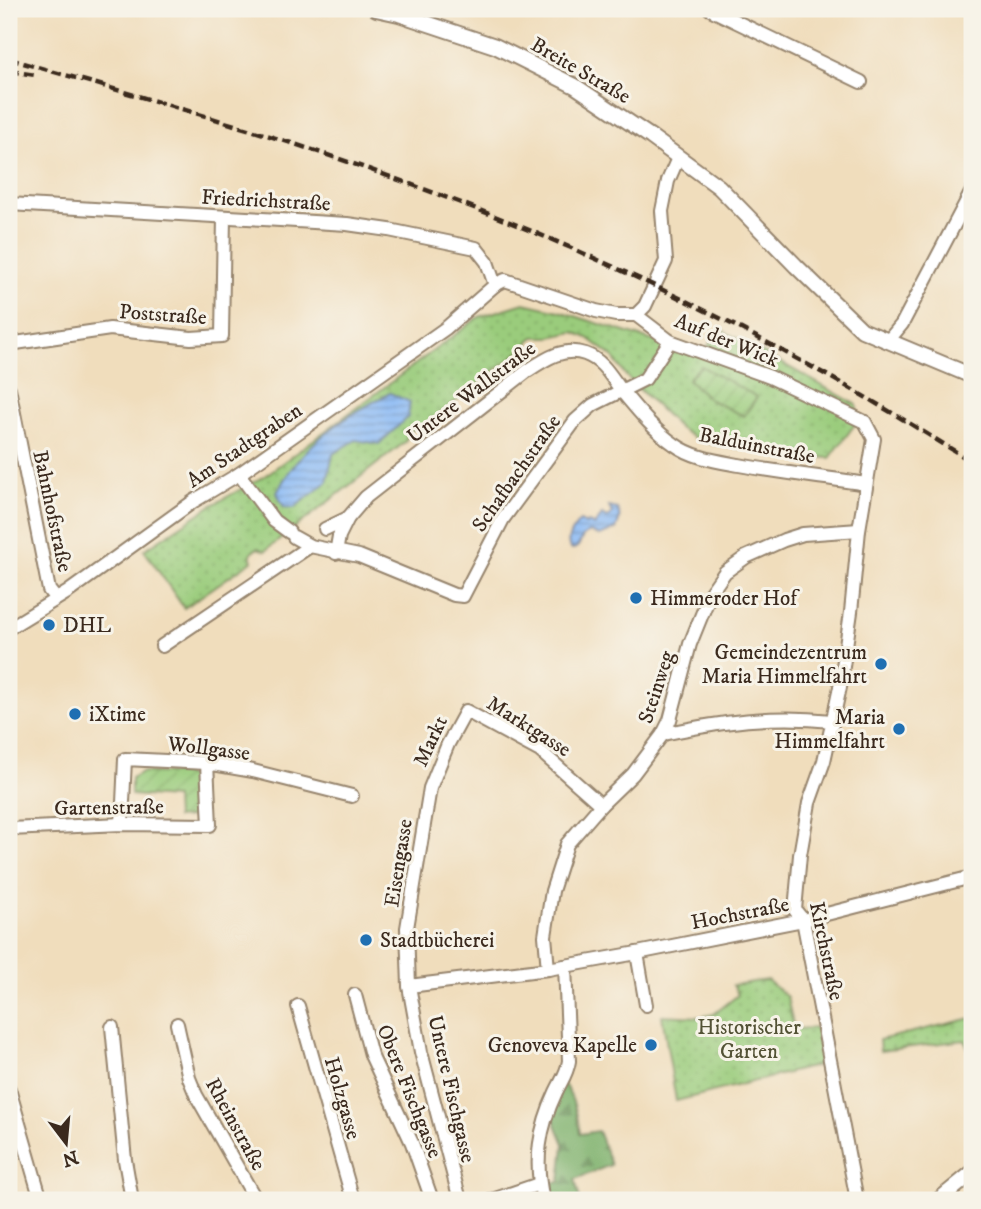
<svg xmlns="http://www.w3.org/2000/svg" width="981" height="1209" font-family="'IM FELL DW Pica',serif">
  <defs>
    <pattern id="forest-firs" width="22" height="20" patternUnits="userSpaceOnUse" patternTransform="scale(1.75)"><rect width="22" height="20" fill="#7bb06b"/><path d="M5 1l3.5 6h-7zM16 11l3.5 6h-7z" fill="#668f57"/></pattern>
    <pattern id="park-dots" width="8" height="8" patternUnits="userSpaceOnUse" patternTransform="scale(1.75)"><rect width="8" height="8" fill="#9acc7b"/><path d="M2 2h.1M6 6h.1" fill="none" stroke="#86af6a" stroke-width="1.8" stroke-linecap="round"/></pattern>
    <pattern id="garden-furrows" width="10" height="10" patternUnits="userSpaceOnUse" patternTransform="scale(1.75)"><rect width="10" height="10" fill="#9acc7b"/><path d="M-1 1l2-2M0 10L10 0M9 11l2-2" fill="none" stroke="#86af6a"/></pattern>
    <pattern id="water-rules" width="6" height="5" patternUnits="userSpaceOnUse" patternTransform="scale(1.75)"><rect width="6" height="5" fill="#8abaf6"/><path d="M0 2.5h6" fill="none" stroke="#7297c7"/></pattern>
  </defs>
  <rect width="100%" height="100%" fill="#f7f3e8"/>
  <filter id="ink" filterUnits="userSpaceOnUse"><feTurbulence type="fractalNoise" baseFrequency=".0143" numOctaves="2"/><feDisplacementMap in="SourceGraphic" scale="14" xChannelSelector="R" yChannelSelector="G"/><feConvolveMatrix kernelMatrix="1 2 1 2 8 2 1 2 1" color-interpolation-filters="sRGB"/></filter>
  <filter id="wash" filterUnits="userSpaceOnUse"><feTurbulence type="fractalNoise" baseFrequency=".00686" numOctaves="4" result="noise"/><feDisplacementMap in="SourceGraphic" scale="28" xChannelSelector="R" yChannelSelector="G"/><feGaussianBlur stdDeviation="1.57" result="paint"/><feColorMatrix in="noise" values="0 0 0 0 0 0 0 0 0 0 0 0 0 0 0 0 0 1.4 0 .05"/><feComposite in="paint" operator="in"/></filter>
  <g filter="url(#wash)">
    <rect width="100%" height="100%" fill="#f0ddbc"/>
    <path fill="url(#forest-firs)" stroke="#5b6d44" stroke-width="2" d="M563,1083C574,1097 578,1117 580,1134L598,1131L611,1165L575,1179L580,1200H555L551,1183L560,1182L564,1144L550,1110Z"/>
    <g fill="url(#park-dots)" stroke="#6a7b4c" stroke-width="2">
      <path d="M524,303L559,311L701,356L720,329L857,405L856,423L830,458L771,454L699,441L679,428L627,377L612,356L588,338L574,332L551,337H534L529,341L528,345L420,429L410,430L405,442L265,551L258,548C252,551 249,554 252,561L184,608L144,550L209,507L266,475L479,317Z"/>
      <path d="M767,980L787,997L794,1029L815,1028L823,1064L676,1101L662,1015L700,1017L714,1014L738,995L733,985Z"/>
      <path d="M972,1018V1057L965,1040L880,1051L879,1040Z"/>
    </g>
    <g fill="url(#garden-furrows)" stroke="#6a7b4c" stroke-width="2">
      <path d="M701,366L757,397L744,416L710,400L688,379Z"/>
      <path d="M142,772L185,774L192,778L194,785L193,817L176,818L175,798L131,795V778Z"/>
    </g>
    <g fill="url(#water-rules)" stroke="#62728a" stroke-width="2">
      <path d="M390,393L410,402L408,417L379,444L356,440L333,454L327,482L294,508L284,507L277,493C299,446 345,416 390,393Z"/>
      <path d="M609,507L618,509C621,517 619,522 616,529L600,536L590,532L583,536C579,543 579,550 570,549C565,538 573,529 580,521L586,524L588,522L594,526L602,515L606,518L610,517L612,513Z"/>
    </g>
  </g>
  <g filter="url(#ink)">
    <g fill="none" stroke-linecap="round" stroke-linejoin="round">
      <g stroke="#96846d" stroke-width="16">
        <g id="minor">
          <path d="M710,9L861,82"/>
          <path d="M9,204L347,224L389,230L476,248L487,262L495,285"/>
          <path d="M636,315L645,306L666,261L662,211L668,181L678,158"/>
          <path d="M888,341L902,324L972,191"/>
          <path d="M9,344L110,329L191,338L222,336L224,217"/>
          <path d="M9,388L49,590L56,599"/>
          <path d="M239,474L274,521L289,532"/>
          <path d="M325,529L348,518"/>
          <path d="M294,537L310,546L359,556L454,595L463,596L503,519L575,421L593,405L645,379L670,341"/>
          <path d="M336,553L339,536L348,518L366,497L526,372C544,360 563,346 585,354C605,361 613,381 625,395C640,413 655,431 674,444C693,458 717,461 739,465C782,473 824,477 866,484"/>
          <path d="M9,628L68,592L194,501L239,474L446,328L495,285L505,280L596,311L616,315H636L670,341L770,377L865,422L874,439L859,530L851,612L840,687L824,761L809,803L800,855L795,910L803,920L857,1200"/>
          <path d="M162,646L310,546"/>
          <path d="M663,734C722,722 772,714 832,721"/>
          <path d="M122,824L125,759L207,763L253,771L352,796"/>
          <path d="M9,829L122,824L210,825L207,763"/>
          <path d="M637,953L646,1005"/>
          <path d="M548,969L545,936L552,891L567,844L601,805L633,774L663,734L670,720L690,644L711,592L725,572L746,557L784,540L803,534L859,530"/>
          <path d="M409,986L548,969L637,953L803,920L972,877"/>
          <path d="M355,995L371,1055L412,1143L432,1200"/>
          <path d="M298,1006L353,1200"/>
          <path d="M177,1024L189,1078L196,1095L256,1200"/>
          <path d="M112,1027L125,1160L132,1200"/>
          <path d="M9,1089L41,1200"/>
          <path d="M460,1200L421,1052L409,986L407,928L430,788L448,744L466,711L540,751L601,805"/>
          <path d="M492,1200L539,1184"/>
          <path d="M543,1200C534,1161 539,1128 556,1092C561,1081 567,1074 569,1061L565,966"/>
        </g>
      </g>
      <g stroke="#96846d" stroke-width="18">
        <g id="tertiary">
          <path d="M376,9L399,14L495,46L575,86L651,137L719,187L796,266L862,330L972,376"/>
          <path d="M939,1200L972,1173"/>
        </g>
      </g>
      <use href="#minor" stroke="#fff" stroke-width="12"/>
      <use href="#tertiary" stroke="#fff" stroke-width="14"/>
      <g stroke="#3b2a1e" stroke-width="4.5" stroke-dasharray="10 5" stroke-linecap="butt">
        <path d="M9,59C146,98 284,137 418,187C612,257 799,352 972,462"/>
        <path d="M9,71L36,75"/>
      </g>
    </g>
  </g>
  <g fill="#1f6fb2" stroke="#f7f3e8" stroke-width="2.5">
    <circle cx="636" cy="598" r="7"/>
    <circle cx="49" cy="625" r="7"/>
    <circle cx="881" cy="664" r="7"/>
    <circle cx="75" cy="714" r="7"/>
    <circle cx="899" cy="729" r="7"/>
    <circle cx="366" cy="940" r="7"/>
    <circle cx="651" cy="1045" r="7"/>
  </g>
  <g text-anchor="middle" stroke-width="6" stroke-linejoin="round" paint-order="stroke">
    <g font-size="21" fill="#3b2a1e" stroke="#f7f3e8">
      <text transform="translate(581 70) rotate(30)" y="7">Breite Straße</text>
      <text transform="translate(266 200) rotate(3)" y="7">Friedrichstraße</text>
      <text transform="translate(163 314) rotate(4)" y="7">Poststraße</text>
      <text transform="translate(727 340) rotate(22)" y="7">Auf der Wick</text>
      <text transform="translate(471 392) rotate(-37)" y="7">Untere Wallstraße</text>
      <text transform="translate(244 445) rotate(-34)" y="7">Am Stadtgraben</text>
      <text transform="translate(757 445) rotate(11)" y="7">Balduinstraße</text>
      <text transform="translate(516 473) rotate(-55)" y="7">Schafbachstraße</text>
      <text transform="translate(53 511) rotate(78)" y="7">Bahnhofstraße</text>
      <text transform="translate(656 687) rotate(-72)" y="7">Steinweg</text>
      <text transform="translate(529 726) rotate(32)" y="7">Marktgasse</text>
      <text transform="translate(430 741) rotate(-65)" y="7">Markt</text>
      <text transform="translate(209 748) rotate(7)" y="7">Wollgasse</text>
      <text transform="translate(109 807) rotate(-1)" y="7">Gartenstraße</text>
      <text transform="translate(398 863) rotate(-81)" y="7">Eisengasse</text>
      <text transform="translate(740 913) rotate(-11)" y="7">Hochstraße</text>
      <text transform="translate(827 951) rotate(78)" y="7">Kirchstraße</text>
      <text transform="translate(452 1089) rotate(77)" y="7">Untere Fischgasse</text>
      <text transform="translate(410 1091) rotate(68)" y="7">Obere Fischgasse</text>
      <text transform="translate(343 1098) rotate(74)" y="7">Holzgasse</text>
      <text transform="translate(236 1124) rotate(61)" y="7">Rheinstraße</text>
    </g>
    <g font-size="21" fill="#3b2a1e" stroke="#f7f3e8" text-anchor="start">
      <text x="650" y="605">Himmeroder Hof</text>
      <text x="63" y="632">DHL</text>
      <text x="867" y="659" text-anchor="end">Gemeindezentrum<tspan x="867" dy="24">Maria Himmelfahrt</tspan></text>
      <text x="89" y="721">iXtime</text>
      <text x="885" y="724" text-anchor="end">Maria<tspan x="885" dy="24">Himmelfahrt</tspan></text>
      <text x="380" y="947">Stadtbücherei</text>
      <text x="637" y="1052" text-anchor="end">Genoveva Kapelle</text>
    </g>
    <g font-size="21" fill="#535235" stroke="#f7f3e8">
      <text x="749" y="1034">Historischer<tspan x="749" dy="24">Garten</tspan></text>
    </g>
  </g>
  <rect width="981" height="1209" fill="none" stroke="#f7f3e8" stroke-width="35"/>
  <g transform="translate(66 1143) rotate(164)" stroke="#f7f3e8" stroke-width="5" paint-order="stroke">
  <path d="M0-5L12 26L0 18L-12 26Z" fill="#3b2a1e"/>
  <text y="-10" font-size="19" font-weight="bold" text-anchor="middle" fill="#3b2a1e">N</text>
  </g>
</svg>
